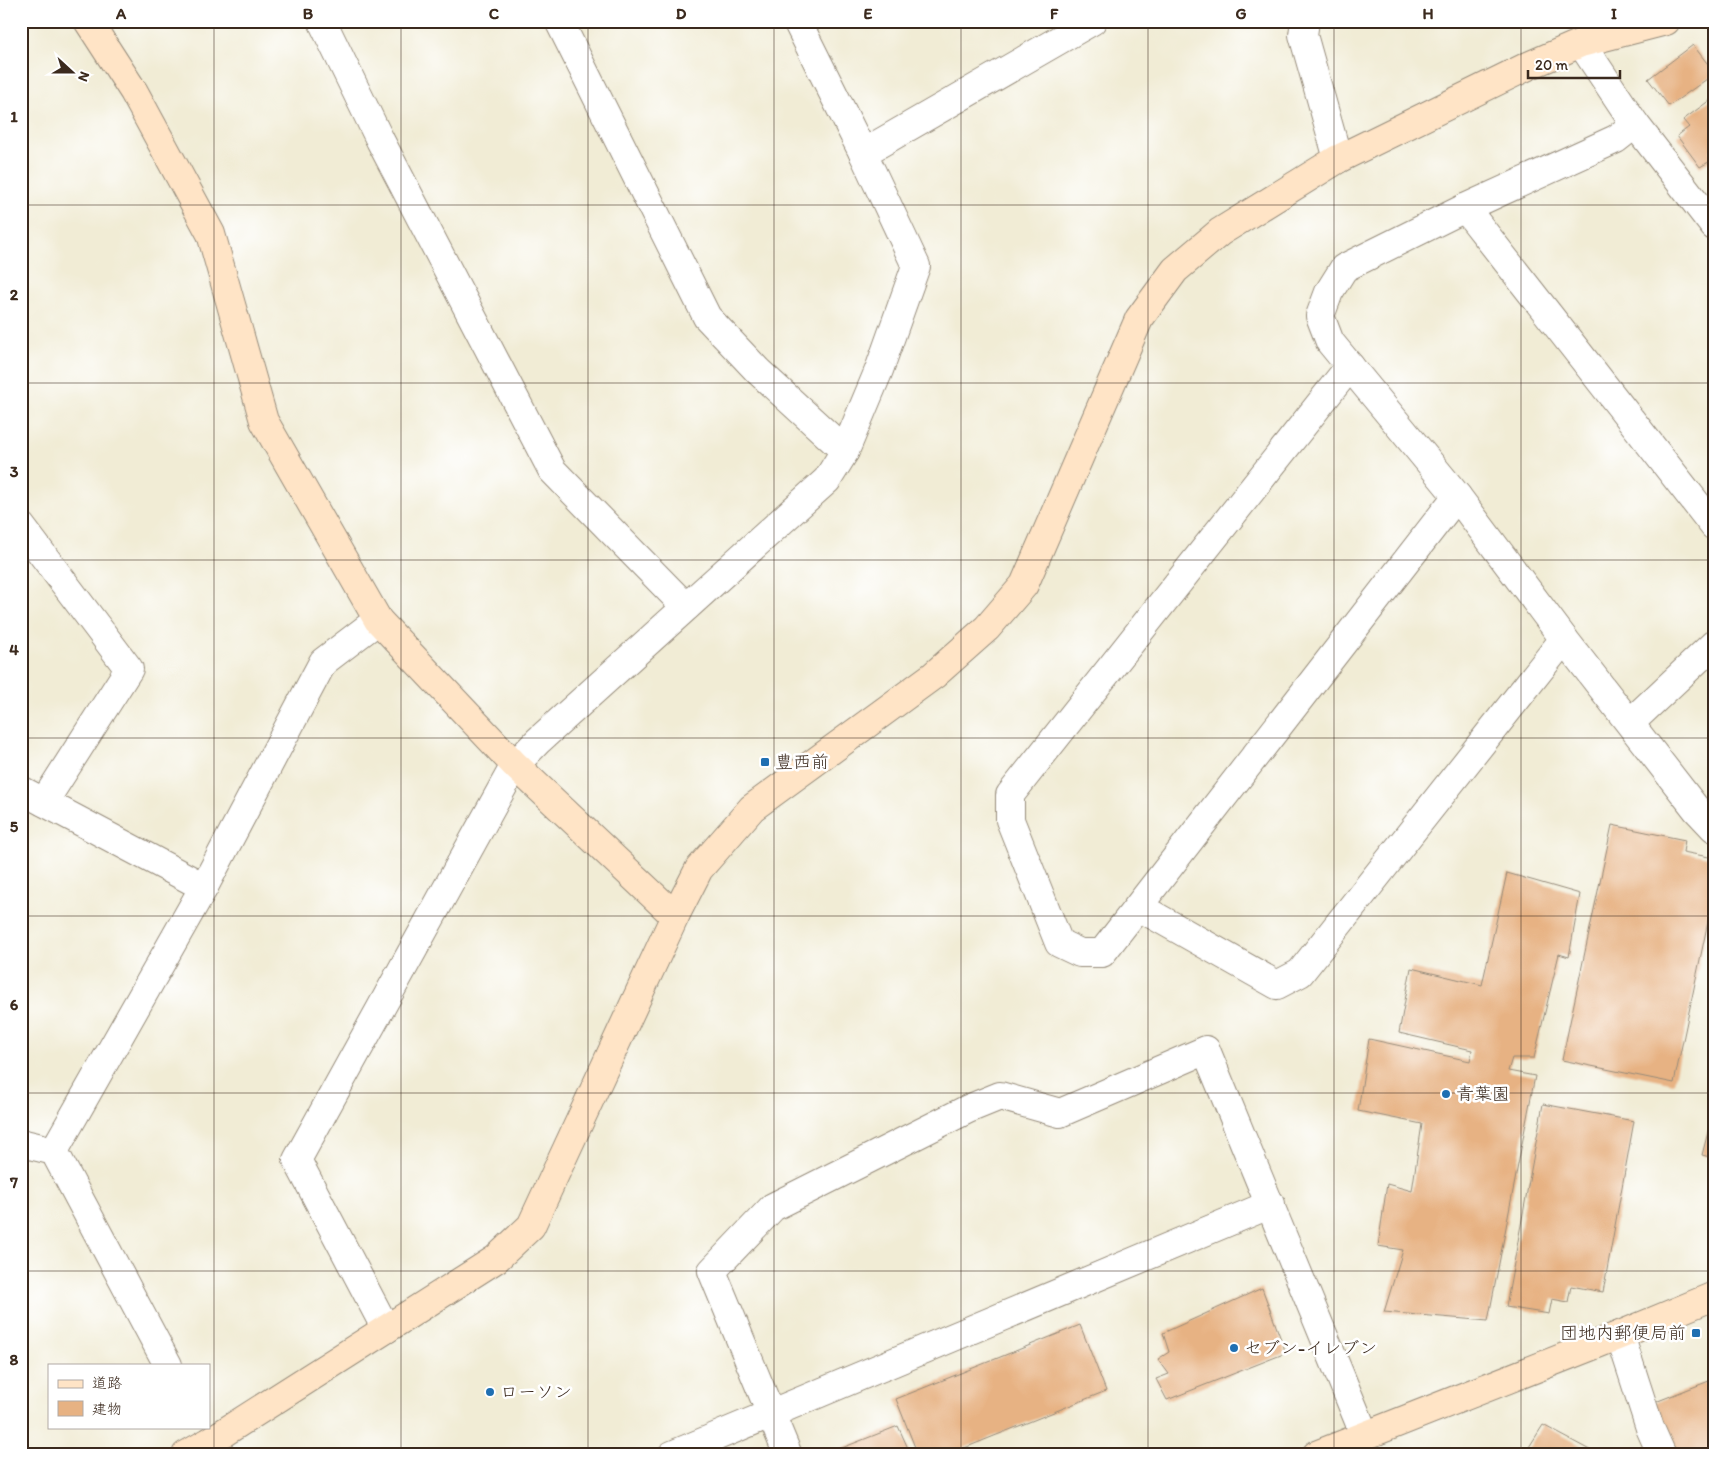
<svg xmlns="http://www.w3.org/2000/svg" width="1735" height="1476" font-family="Itim,'Klee One',sans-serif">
  <rect width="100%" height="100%" fill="#fff"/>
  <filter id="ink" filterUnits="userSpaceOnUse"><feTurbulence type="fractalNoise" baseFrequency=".02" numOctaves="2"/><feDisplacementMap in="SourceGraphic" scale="10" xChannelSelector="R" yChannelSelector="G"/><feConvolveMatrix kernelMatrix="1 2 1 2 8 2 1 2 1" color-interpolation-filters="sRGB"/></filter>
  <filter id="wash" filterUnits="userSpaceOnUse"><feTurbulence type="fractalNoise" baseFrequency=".0096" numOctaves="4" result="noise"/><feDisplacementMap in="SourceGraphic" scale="20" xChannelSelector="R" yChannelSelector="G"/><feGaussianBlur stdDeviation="1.12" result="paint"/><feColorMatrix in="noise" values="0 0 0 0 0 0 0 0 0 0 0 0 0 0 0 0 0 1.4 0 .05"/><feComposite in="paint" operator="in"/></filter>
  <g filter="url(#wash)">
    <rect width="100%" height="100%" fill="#f1ecd5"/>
    <g id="blocks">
      <g fill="#e7b283">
        <path d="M1693,45L1714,72V74L1669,106L1648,79Z"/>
        <path d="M1714,97V148L1710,151L1714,155V159L1700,167L1677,136L1689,127L1683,120Z"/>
        <path d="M1612,825L1685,840L1683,852L1714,858V893L1674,1083L1562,1060Z"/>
        <path d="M1507,873L1580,894L1569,957L1559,954L1534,1058H1512L1508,1071L1535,1076L1488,1321L1384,1312L1403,1250L1378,1246L1387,1184L1412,1191L1422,1124L1358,1111L1369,1039L1470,1061L1472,1050L1399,1033L1411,968L1482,985Z"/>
        <path d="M1543,1104L1634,1121L1603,1292L1571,1286L1568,1302L1552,1299L1549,1314L1506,1307Z"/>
        <path d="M1713,1113H1714V1158L1702,1155Z"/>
        <path d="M1262,1288L1286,1353L1167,1400L1156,1379L1169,1374L1158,1359L1169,1352L1163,1333Z"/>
        <path d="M1080,1325L1106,1391L947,1455H918L896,1399Z"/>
        <path d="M1714,1379V1455H1673L1653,1403Z"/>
        <path d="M1543,1425L1599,1455H1524Z"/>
        <path d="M898,1426L911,1455H824Z"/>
      </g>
    </g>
  </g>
  <g filter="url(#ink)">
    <use href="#blocks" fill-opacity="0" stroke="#968b7a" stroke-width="1"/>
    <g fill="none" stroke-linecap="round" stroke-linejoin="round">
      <g stroke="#968b7a" stroke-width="30">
        <g id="street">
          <path d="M322,21L380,140L552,470L686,607"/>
          <path d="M559,21L707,317L758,371L845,451"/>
          <path d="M1305,21L1303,35L1338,159"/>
          <path d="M1581,43L1635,124L1714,226"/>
          <path d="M1635,124L1616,139L1465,208L1344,268L1329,292L1320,316L1330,342L1457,496L1564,639L1697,810L1714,828"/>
          <path d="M863,153L1092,21"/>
          <path d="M1465,208L1714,526"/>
          <path d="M1350,366L1010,795V820L1059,943L1080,953H1102L1457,496"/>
          <path d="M21,526L129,669L44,802"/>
          <path d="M1630,723L1714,644"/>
          <path d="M21,790L204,887"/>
          <path d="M1139,907L1277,985L1300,973L1564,639"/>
          <path d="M21,1143L54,1151L168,1365"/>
          <path d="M54,1151L204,887L323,662L378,620"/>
          <path d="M386,1329L297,1160L515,765L538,741L827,480L845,451L879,370L916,266L863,153L797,21"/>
          <path d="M1620,1335L1650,1428L1662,1455"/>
          <path d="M672,1455L1271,1204"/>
          <path d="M788,1455L712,1271L773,1207L968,1109L1000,1096L1060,1113L1206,1050L1365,1436"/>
        </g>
      </g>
      <g stroke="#968b7a" stroke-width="30">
        <g id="secondary">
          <path d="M88,21L134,92L211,234L264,421L378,620L515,765L675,916"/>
          <path d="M186,1455L209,1442L496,1259L531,1226L675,916L699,869L752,808L934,675L987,628L1024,585L1139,319L1175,270L1220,232L1338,159L1528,66L1581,43L1666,21"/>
          <path d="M1316,1455L1620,1335L1714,1296"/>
        </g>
      </g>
      <use href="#street" stroke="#fff" stroke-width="28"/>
      <use href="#secondary" stroke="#ffe4c6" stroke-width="28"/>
    </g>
  </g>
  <path fill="none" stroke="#3b2a1e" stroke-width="1" stroke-opacity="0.55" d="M214,21V1455M401,21V1455M588,21V1455M774,21V1455M961,21V1455M1148,21V1455M1334,21V1455M1521,21V1455M21,205H1714M21,383H1714M21,560H1714M21,738H1714M21,916H1714M21,1093H1714M21,1271H1714"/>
  <g fill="#1f6fb2" stroke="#fff" stroke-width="2">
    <rect x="760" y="757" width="10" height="10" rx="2.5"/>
    <circle cx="1446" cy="1094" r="5"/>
    <rect x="1691" y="1328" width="10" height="10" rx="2.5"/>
    <circle cx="1234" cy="1348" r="5"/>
    <circle cx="490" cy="1392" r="5"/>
  </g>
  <g text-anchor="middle" stroke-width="5" stroke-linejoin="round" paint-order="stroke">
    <g font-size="18" fill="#3b2a1e" stroke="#fff" text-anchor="start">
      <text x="775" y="768">豊西前</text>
      <text x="1456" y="1100">青葉園</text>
      <text x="1686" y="1339" text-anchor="end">団地内郵便局前</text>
      <text x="1244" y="1354">セブン-イレブン</text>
      <text x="500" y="1398">ローソン</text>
    </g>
  </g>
  <rect width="1735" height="1476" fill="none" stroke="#fff" stroke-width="55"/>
  <rect x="48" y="1364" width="162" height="65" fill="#ffffff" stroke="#b1aaa5"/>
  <rect x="58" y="1380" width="25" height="8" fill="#ffe4c6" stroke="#b1aaa5"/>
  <text x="92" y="1388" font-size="15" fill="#3b2a1e">道路</text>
  <rect x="58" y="1401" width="25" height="15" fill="#e7b283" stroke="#b1aaa5"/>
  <text x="92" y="1414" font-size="15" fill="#3b2a1e">建物</text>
  <g transform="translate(72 72) rotate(111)" stroke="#ffffff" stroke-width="4" paint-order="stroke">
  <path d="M0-4L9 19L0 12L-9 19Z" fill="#3b2a1e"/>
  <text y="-8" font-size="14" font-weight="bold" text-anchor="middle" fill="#3b2a1e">N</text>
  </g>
  <path d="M1528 70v8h92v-8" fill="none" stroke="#3b2a1e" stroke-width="2.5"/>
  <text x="1535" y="70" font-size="15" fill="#3b2a1e" stroke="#ffffff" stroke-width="4" paint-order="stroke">20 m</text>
  <rect x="28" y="28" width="1680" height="1420" fill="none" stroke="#3b2a1e" stroke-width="2"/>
  <g font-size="16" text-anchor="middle" font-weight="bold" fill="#3b2a1e">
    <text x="121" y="19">A</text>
    <text x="308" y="19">B</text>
    <text x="494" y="19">C</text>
    <text x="681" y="19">D</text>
    <text x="868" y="19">E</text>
    <text x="1054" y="19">F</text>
    <text x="1241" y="19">G</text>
    <text x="1428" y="19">H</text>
    <text x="1614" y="19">I</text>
    <text x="14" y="122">1</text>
    <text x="14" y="300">2</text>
    <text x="14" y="477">3</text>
    <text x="14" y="655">4</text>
    <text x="14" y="832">5</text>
    <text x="14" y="1010">6</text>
    <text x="14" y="1188">7</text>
    <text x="14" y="1365">8</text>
  </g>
</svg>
